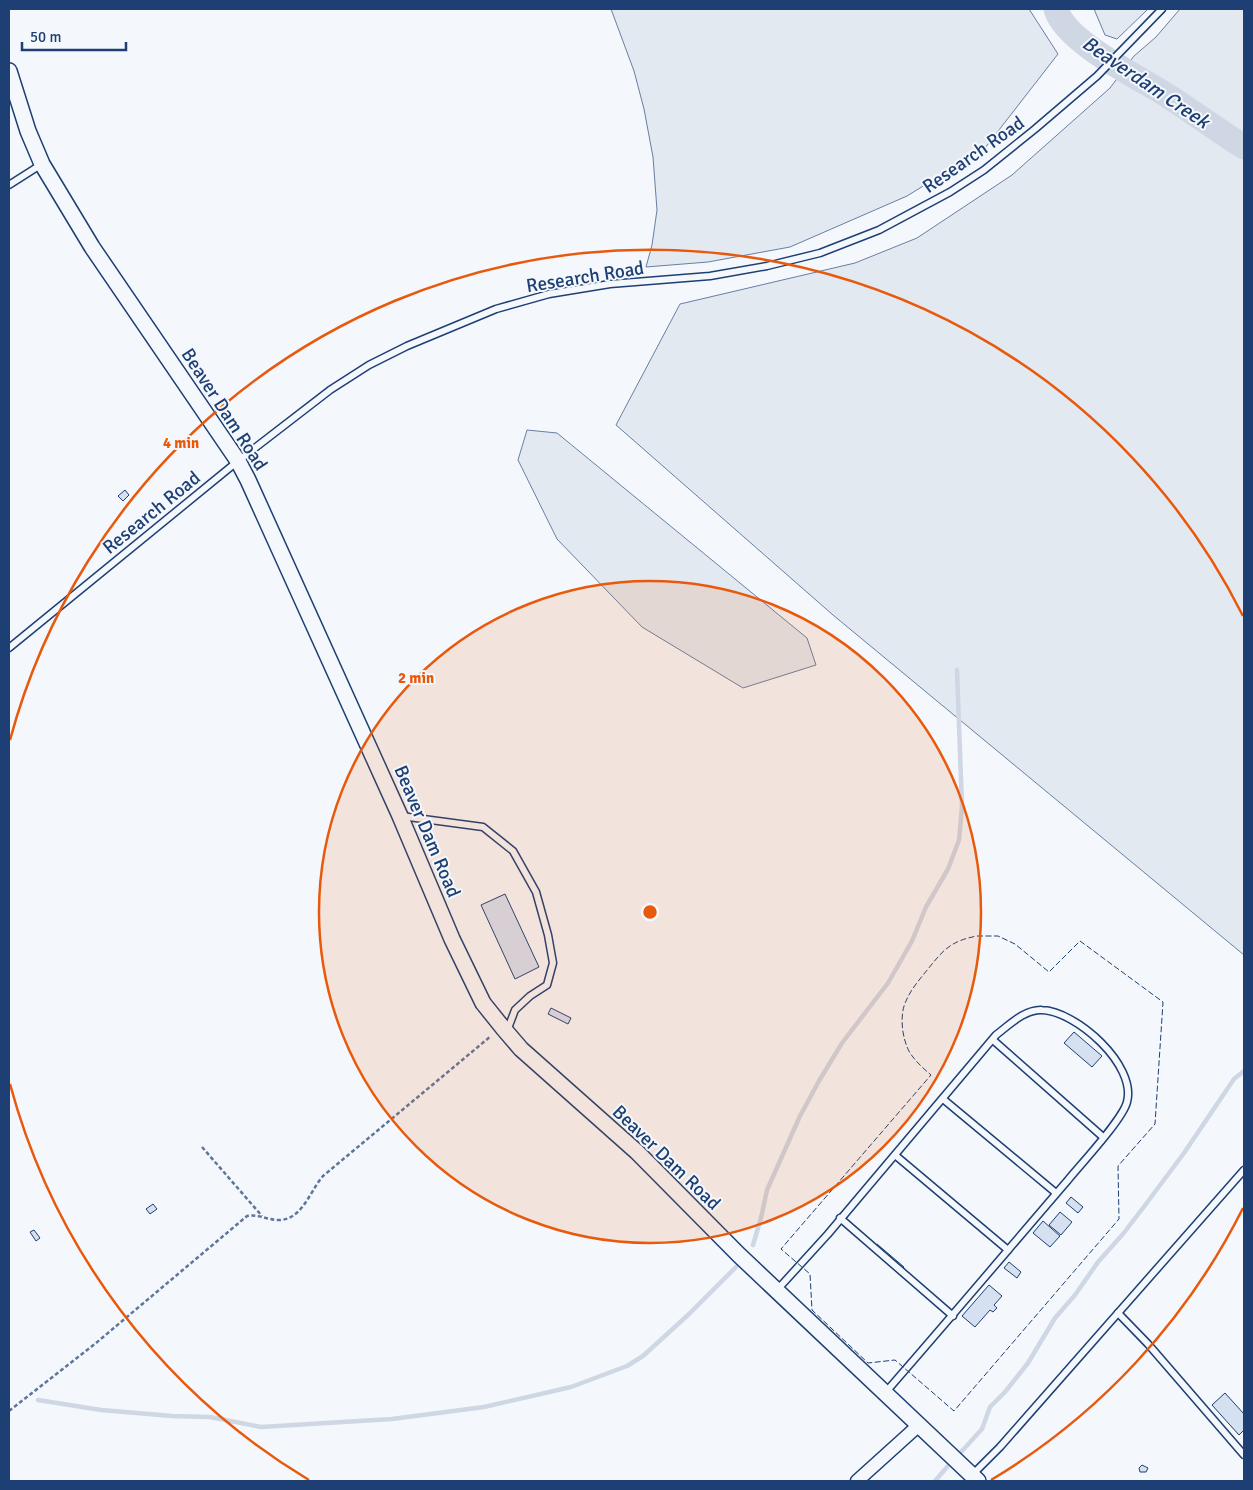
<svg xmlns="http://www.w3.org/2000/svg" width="1253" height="1490" font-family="Signika,sans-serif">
  <rect width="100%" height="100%" fill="#f4f7fb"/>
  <g fill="#e3e9f0" stroke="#687fa3">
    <path d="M611,9H1029L1058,54L985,148L907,196L790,247L708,262L646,267L652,245L657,210L653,157L644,109L634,71Z"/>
    <path d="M1094,9H1148L1117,39L1105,35Z"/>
    <path d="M1180,9H1244V955L833,615L616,425L680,304L855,263L917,238L1012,175L1110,88L1134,56L1156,37Z"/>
    <path d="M527,430L557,433L807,638L816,665L743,688L642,627L557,539L518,460Z"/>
  </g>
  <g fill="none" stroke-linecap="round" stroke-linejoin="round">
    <g stroke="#cfd7e4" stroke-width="4.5">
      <path d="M753,1245L761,1218L767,1190L800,1116L819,1081L842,1043L888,983L912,941L926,907L948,869L959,840L962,807L957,670"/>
      <path d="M38,1400L101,1410L172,1416L210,1417L261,1427L392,1419L484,1407L571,1387L627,1366L643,1356L688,1315L736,1267"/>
      <path d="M962,1451L982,1429L990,1407L1005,1392L1028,1363L1055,1318L1075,1295L1098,1262L1123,1234L1146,1204L1184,1153L1234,1079L1244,1071"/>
      <path d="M935,1481L947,1467"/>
    </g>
    <path stroke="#cfd7e4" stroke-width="25" d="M1056,9C1065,42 1140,78 1168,96C1194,113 1219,131 1244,147"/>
  </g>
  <g fill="#d5e0f0" stroke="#1d3f73">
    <path d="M125,490L129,495L123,501L118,496Z"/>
    <path d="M505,894L539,967L515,979L481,905Z"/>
    <path d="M551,1008L571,1018L568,1024L548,1014Z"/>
    <path d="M1074,1032L1102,1056L1092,1067L1064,1043Z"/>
    <path d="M1071,1197L1083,1207L1078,1213L1066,1203Z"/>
    <path d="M153,1204L157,1209L150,1214L146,1209Z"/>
    <path d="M1060,1212L1072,1222L1061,1235L1049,1225Z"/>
    <path d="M1043,1221L1060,1236L1050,1247L1033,1233Z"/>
    <path d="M34,1230L40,1238L36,1241L30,1232Z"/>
    <path d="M877,1244L904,1267L899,1273L872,1250Z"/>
    <path d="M1009,1262L1021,1272L1017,1278L1004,1268Z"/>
    <path d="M989,1285L1002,1296L994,1305L997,1308L993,1312L990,1310L975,1327L962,1316Z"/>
    <path d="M1225,1393L1244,1414V1430L1239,1435L1212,1405Z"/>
    <path d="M1142,1465L1148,1468L1146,1472H1140L1139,1468Z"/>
  </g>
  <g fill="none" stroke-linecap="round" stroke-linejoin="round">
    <g stroke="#1d3f73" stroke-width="9">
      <g id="service">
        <path d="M9,185L42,164"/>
        <path d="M9,648L238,461L330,390L369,365L407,346L496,309L549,294L610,284L710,276L767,266L820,253L879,230L950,192L984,170L1035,129L1097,76L1162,9"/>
        <path d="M401,816L483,827L513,851L536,892L548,935L553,963L547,985L530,996L515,1010L507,1031"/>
        <path d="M993,1040L1103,1137"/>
        <path d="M943,1099L1056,1193"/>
        <path d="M895,1155L1008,1250"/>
        <path d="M840,1218L953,1316"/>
        <path d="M777,1290L828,1234L996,1035C1009,1025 1025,1009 1042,1010C1076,1011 1137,1065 1127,1102C1123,1119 1081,1164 1068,1180C1007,1251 947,1322 885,1393"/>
        <path d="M1118,1313L1148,1344L1244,1455"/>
        <path d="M972,1475L1000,1447L1244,1170"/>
      </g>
    </g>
    <g stroke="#1d3f73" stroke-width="15">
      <path id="minor" d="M857,1481L919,1425"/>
    </g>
    <g stroke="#1d3f73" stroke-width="18">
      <path id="tertiary" d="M9,71L28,131L42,164L92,247L238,461L248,480L400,816L452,939L483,1003L503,1028L521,1049L637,1152L739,1255L978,1481"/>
    </g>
    <g stroke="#5e769c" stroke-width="2.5" stroke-dasharray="4 2.5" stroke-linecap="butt">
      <path d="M202,1147L262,1216"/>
      <path d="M9,1411L96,1343L247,1216C259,1214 267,1220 279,1220C302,1220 310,1191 323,1176L491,1036"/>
    </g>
    <use href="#service" stroke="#f4f7fb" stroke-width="6"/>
    <use href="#minor" stroke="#f4f7fb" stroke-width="12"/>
    <use href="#tertiary" stroke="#f4f7fb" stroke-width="15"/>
    <path stroke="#1d3f73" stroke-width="1" stroke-dasharray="6 2.5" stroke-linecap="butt" d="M977,936H998L1015,944L1049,972L1080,941L1163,1002L1155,1124L1118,1166L1119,1219L954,1411L895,1360L868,1363L812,1310L810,1274L781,1249L931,1075C924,1069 916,1062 910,1053C902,1039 899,1015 906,1001C911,989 920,979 928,969C944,949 951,941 977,936Z"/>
  </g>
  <circle cx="650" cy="912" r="331" fill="#e8590c" fill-opacity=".12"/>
  <g fill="none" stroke="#e8590c" stroke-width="2.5">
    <circle cx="650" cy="912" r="331"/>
    <path d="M1243 1208A663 663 0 0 1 991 1480M309 1480A663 663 0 0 1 10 1084M10 740A663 663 0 0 1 1243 616"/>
  </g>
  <g text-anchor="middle" stroke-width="4" stroke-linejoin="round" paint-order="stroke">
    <g font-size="19" fill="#1d3f73" stroke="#f4f7fb">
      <text transform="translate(973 154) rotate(-35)" y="7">Research Road</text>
      <text transform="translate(585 276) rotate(-9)" y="7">Research Road</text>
      <text transform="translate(225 409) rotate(57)" y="7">Beaver Dam Road</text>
      <text transform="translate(151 512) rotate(-39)" y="7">Research Road</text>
      <text transform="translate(428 831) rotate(67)" y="7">Beaver Dam Road</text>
      <text transform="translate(667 1157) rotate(44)" y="7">Beaver Dam Road</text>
    </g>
    <g font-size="20" font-style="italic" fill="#1d3f73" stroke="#f4f7fb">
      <text transform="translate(1146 82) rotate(34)" y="7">Beaverdam Creek</text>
    </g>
  </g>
  <circle cx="650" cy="912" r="8" fill="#e8590c" stroke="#f4f7fb" stroke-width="2.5"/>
  <g font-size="15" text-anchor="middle" font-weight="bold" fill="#e8590c" stroke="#f4f7fb" stroke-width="4" stroke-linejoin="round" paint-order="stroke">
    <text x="181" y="448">4 min</text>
    <text x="416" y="683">2 min</text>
  </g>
  <rect width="1253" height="1490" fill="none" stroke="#1d3f73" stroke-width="20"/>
  <path d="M22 42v8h104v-8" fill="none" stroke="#1d3f73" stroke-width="2.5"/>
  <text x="30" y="42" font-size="15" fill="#1d3f73" stroke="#f4f7fb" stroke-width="4" paint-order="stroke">50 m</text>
</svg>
